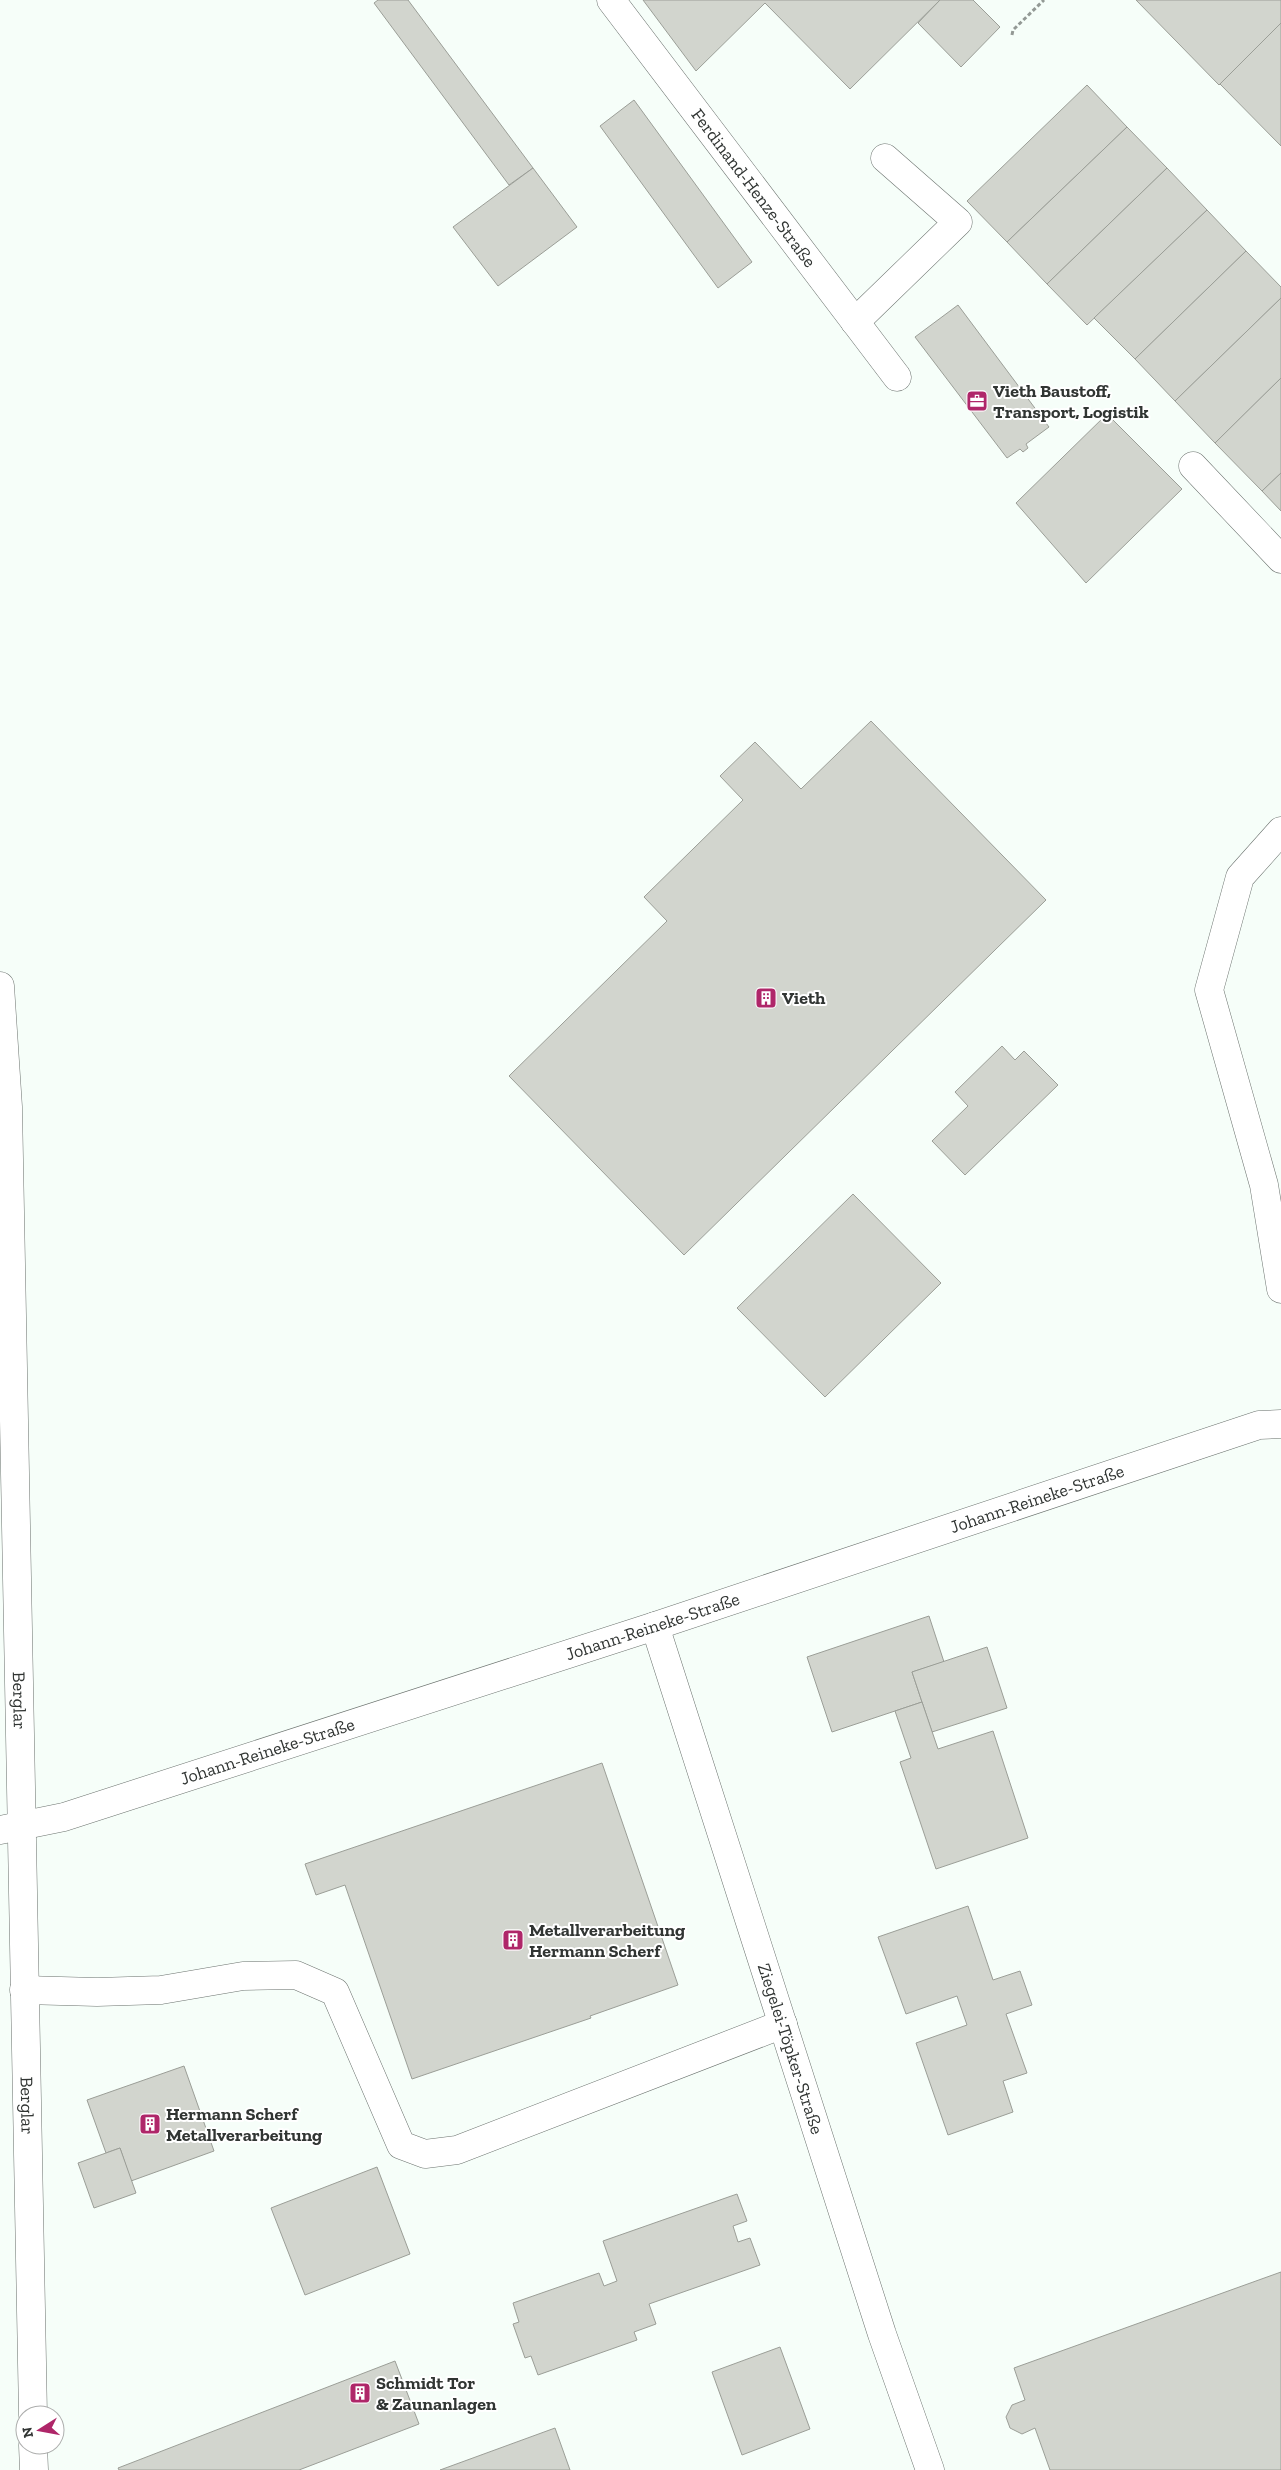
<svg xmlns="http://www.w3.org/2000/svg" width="1281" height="2470" font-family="'Zilla Slab',serif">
  <rect width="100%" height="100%" fill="#f6fef9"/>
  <g fill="#d2d5ce" stroke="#9b9e97">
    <path d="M378,0H408L533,168L509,185L374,3Z"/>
    <path d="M643,0H940L850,89L765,3L696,71Z"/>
    <path d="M940,0H973L1000,27L961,67L918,23Z"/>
    <path d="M1136,0H1281V23L1219,85Z"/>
    <path d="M1281,23V146L1220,84Z"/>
    <path d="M1087,85L1127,127L1007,242L967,201Z"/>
    <path d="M634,100L752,262L718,288L600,126Z"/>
    <path d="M1127,127L1167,168L1047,284L1007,242Z"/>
    <path d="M533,168L577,227L498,286L453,227Z"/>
    <path d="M1167,168L1207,210L1087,325L1047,284Z"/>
    <path d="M1207,210L1246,251L1135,359L1094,318Z"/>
    <path d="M1246,251L1281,287V298L1175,401L1135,359Z"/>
    <path d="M1281,298V378L1215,443L1175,401Z"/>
    <path d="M958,305L1049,427L1026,444L1028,448L1023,452L1020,449L1007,458L915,337Z"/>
    <path d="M1281,378V473L1262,491L1215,443Z"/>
    <path d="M1107,414L1182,489L1086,583L1016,503Z"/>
    <path d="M1281,473V511L1262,491Z"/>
    <path d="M871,721L1046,900L684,1255L509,1076L667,921L644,897L743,800L720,776L755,742L801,789Z"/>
    <path d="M1002,1046L1015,1060L1024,1051L1058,1085L965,1175L932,1141L968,1106L955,1092Z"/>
    <path d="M853,1194L941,1283L825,1397L737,1308Z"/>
    <path d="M929,1616L944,1662L912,1672L922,1702L832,1732L807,1657Z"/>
    <path d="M987,1647L1007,1708L932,1732L912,1672Z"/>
    <path d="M922,1702L938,1749L993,1731L1028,1838L936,1869L900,1762L911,1758L895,1711Z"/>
    <path d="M602,1763L678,1985L590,2016L591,2018L412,2079L345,1885L316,1895L305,1864Z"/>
    <path d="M968,1906L993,1980L1020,1971L1032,2005L1006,2014L1027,2073L1003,2081L1013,2112L948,2135L916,2043L967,2025L957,1996L906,2014L878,1937Z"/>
    <path d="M184,2066L214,2151L131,2181L120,2148L106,2153L87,2100Z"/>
    <path d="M120,2148L136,2193L94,2208L78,2163Z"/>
    <path d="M377,2167L410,2254L305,2295L271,2208Z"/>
    <path d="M737,2194L747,2221L733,2226L738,2242L750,2238L760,2265L649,2304L656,2324L634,2332L637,2340L538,2375L531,2356L525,2358L513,2324L519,2322L513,2303L599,2273L604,2286L617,2281L603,2241Z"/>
    <path d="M1281,2272V2470H1050L1035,2428L1022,2434L1010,2428L1006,2417L1012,2405L1025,2400L1014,2368Z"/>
    <path d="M780,2347L810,2429L742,2455L712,2372Z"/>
    <path d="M395,2361L419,2424L299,2470H119L118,2468Z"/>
    <path d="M555,2428L570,2470H440Z"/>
  </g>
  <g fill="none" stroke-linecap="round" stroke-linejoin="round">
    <g stroke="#6c736f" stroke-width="29">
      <g id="minor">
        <path id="s1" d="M611,0L897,377"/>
        <path d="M855,322L958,222L885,158"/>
        <path d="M1193,466L1281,559"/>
        <path d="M1281,831L1240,877L1209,990L1264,1185L1281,1289"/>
        <path id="s2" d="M0,986L8,1107L33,2415"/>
        <path id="s3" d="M655,1626L882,2334L930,2470"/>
        <path id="s4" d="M0,1830L64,1817L655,1626L1259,1425L1281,1424"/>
        <path d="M24,1990L97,1992L161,1990L243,1976L296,1975L335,1992L401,2145L425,2154L457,2150L783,2024"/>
        <path d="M33,2445L34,2470"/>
      </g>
    </g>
    <path stroke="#939995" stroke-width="3" stroke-dasharray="4 2.5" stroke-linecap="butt" d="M1012,35L1013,30L1044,0"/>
    <use href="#minor" stroke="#fff" stroke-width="28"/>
  </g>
  <defs>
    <g id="office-square" transform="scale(1.125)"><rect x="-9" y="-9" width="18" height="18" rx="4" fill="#af2669" stroke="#fff"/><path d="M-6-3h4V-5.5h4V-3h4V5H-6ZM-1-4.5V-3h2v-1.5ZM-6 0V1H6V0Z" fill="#fff"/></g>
    <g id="building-square" transform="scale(1.125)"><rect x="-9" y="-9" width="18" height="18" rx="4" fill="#af2669" stroke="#fff"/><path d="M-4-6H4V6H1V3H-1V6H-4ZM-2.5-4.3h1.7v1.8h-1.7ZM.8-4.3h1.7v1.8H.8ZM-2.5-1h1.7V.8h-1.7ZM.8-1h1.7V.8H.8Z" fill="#fff"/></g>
  </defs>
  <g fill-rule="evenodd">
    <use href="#office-square" x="977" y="401"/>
    <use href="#building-square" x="766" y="998"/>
    <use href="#building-square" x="513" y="1940"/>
    <use href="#building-square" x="150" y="2124"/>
    <use href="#building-square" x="360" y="2393"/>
  </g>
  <g text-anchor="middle" stroke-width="4" stroke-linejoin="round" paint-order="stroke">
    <g font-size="18" fill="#313533" stroke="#fff">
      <text dy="6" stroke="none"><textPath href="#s1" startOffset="236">Ferdinand-Henze-Straße</textPath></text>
      <text dy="6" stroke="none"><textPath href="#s4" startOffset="1089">Johann-Reineke-Straße</textPath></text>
      <text dy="6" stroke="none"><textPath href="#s4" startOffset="684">Johann-Reineke-Straße</textPath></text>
      <text dy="6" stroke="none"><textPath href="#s2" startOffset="715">Berglar</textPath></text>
      <text dy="6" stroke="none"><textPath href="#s4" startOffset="279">Johann-Reineke-Straße</textPath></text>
      <text dy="6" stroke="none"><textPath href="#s3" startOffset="444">Ziegelei-Töpker-Straße</textPath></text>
      <text dy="6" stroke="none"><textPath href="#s2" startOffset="1120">Berglar</textPath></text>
    </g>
    <g font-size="18" font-weight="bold" fill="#313533" stroke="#fff" text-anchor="start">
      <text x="993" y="397">Vieth Baustoff,<tspan x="993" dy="21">Transport, Logistik</tspan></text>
      <text x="782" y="1004">Vieth</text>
      <text x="529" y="1936">Metallverarbeitung<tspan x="529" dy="21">Hermann Scherf</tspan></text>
      <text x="166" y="2120">Hermann Scherf<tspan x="166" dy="21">Metallverarbeitung</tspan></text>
      <text x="376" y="2389">Schmidt Tor<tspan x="376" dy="21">&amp; Zaunanlagen</tspan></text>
    </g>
  </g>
  <g transform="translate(40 2430) rotate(259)"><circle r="24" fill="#ffffff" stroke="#adaead"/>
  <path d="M0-4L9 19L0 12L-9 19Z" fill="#af2669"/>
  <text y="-8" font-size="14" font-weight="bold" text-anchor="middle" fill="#313533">N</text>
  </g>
</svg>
